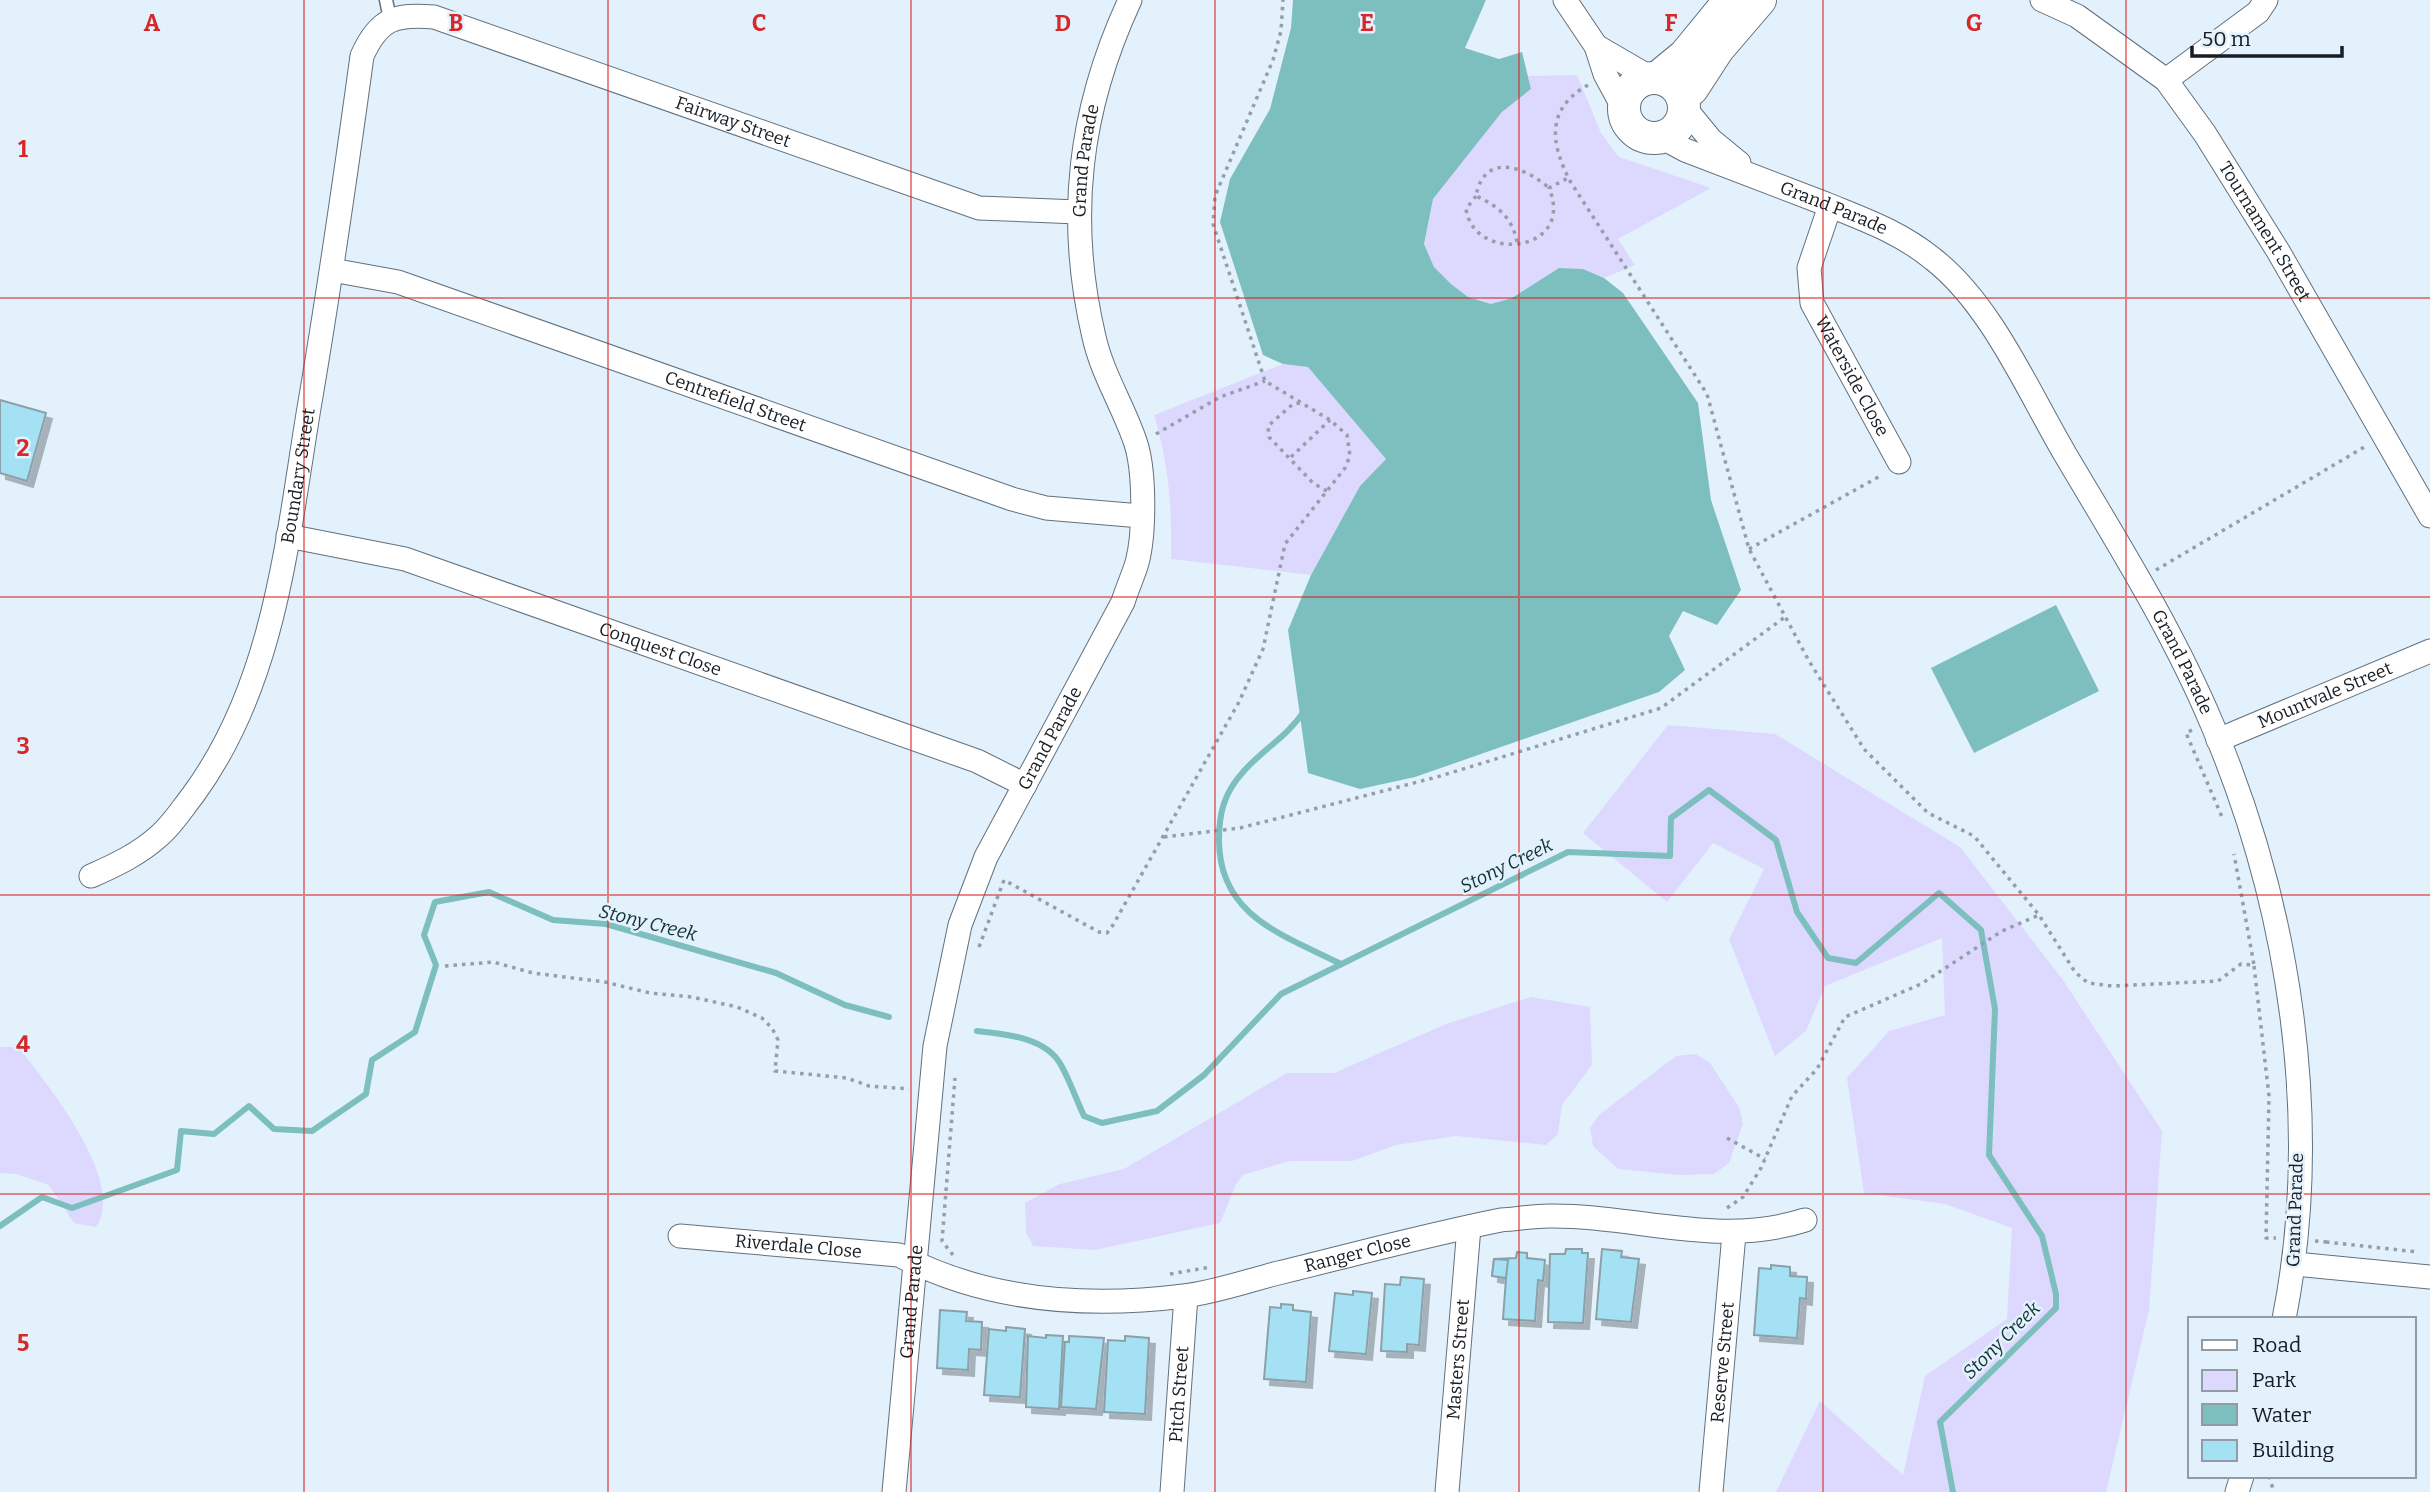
<svg xmlns="http://www.w3.org/2000/svg" width="2430" height="1492" font-family="Bitter,serif">
  <defs>
    <filter id="shadow"><feDropShadow dx="6" dy="6" stdDeviation="0" flood-color="#0004"/></filter>
  </defs>
  <rect width="100%" height="100%" fill="#e3f1fd"/>
  <g fill="#ddd9fe">
    <path d="M1577,75L1601,133L1619,157L1711,188L1618,239L1635,265L1604,278L1583,269L1559,268L1512,298L1491,304L1468,297L1451,284L1434,267L1424,244L1433,199L1502,112L1531,89L1528,76Z"/>
    <path d="M1283,364L1308,367L1386,459L1360,486L1311,575L1171,559C1172,508 1169,464 1154,415Z"/>
    <path d="M1668,725L1775,734L1960,847L2063,980L2162,1131L2149,1310L2106,1492H1776L1820,1401L1903,1475L1925,1376L2007,1319L2012,1228L1945,1204L1864,1193L1847,1078L1889,1031L1945,1015L1942,938L1825,986L1806,1031L1775,1056L1729,939L1764,869L1713,843L1667,902L1583,833Z"/>
    <path d="M1531,997L1590,1007L1592,1065L1562,1105L1558,1134L1546,1145L1456,1136L1396,1145L1352,1161H1289L1243,1175L1236,1184L1220,1223L1095,1250L1033,1246L1026,1233L1025,1203L1060,1184L1124,1169L1287,1073H1334L1446,1024Z"/>
    <path d="M0,1047H18C46,1082 128,1183 96,1227L74,1223L49,1185L16,1174L0,1173Z"/>
    <path d="M1696,1054L1710,1063L1739,1107L1743,1124L1729,1163L1714,1174L1679,1175L1618,1169L1593,1146L1590,1128L1599,1115L1676,1056Z"/>
  </g>
  <g fill="#7dbebe">
    <path d="M1293,0H1486L1465,48L1499,59L1522,52L1531,89L1502,112L1433,199L1424,244L1434,267L1451,284L1468,297L1491,304L1512,298L1559,268L1583,269L1604,278L1623,293L1698,403L1711,500L1741,590L1717,625L1683,611L1669,636L1685,670L1659,692L1415,777L1360,789L1308,773L1288,630L1311,575L1360,486L1386,459L1308,367L1283,364L1263,355L1220,222L1230,179L1270,109L1291,28Z"/>
    <path d="M2056,605L2099,691L1974,753L1931,668Z"/>
  </g>
  <g fill="none" stroke-linecap="round" stroke-linejoin="round">
    <g stroke="#7dbebe" stroke-width="6">
      <path d="M1304,711C1288,736 1262,750 1243,772C1224,793 1219,813 1219,840C1219,916 1283,935 1341,964"/>
      <path d="M977,1031C1005,1034 1046,1037 1061,1065C1070,1081 1076,1099 1084,1116L1102,1123L1157,1111L1204,1075L1281,994L1568,852L1670,856L1671,818L1709,790L1776,840L1797,912L1828,958L1856,963L1939,893L1981,930L1995,1009L1989,1155L2042,1236L2056,1294V1308L1940,1422L1953,1492"/>
      <path d="M0,1226L42,1197L72,1208L177,1170L181,1131L214,1134L249,1106L274,1129L312,1131L366,1094L372,1060L415,1032L436,965L424,935L435,902L489,892L553,920L606,924L776,973L845,1005L889,1017"/>
    </g>
  </g>
  <g fill="#a5e1f4" stroke="#8ba1a8" stroke-width="2" filter="url(#shadow)">
    <path d="M0,400L46,413L27,481L0,473Z"/>
    <path d="M1566,1249H1582V1253H1588L1583,1323L1548,1322L1550,1254H1565Z"/>
    <path d="M1602,1249L1622,1251L1621,1257L1639,1259L1631,1322L1596,1319Z"/>
    <path d="M1517,1252L1527,1253V1258L1545,1260L1543,1281L1538,1280L1535,1321L1503,1319L1506,1278L1492,1276L1494,1259L1516,1258Z"/>
    <path d="M1494,1259L1508,1260L1506,1278L1492,1276Z"/>
    <path d="M1771,1265L1790,1267V1276L1807,1277L1806,1299L1800,1298L1797,1338L1754,1335L1759,1268L1771,1269Z"/>
    <path d="M1401,1277L1424,1279L1419,1345L1407,1344V1352L1381,1351L1385,1284L1400,1285Z"/>
    <path d="M1353,1291L1372,1293L1366,1354L1329,1351L1335,1293L1353,1295Z"/>
    <path d="M1281,1304L1293,1305V1310L1311,1312L1306,1382L1264,1379L1270,1307L1281,1308Z"/>
    <path d="M940,1310L967,1312L966,1321L982,1322L981,1350L969,1349L968,1370L937,1368Z"/>
    <path d="M1006,1327L1025,1329L1020,1397L984,1395L989,1329L1006,1331Z"/>
    <path d="M1046,1335L1063,1336L1059,1409L1026,1407L1028,1336L1046,1338Z"/>
    <path d="M1069,1336L1104,1338L1096,1409L1061,1407L1065,1342H1069Z"/>
    <path d="M1125,1336L1149,1338L1145,1414L1104,1412L1108,1340L1125,1341Z"/>
  </g>
  <g fill="none" stroke-linecap="round" stroke-linejoin="round">
    <g stroke="#61717d" stroke-width="15">
      <path id="lane" d="M386,0L390,19"/>
    </g>
    <g stroke="#61717d" stroke-width="25">
      <g id="street">
        <path d="M1565,0L1596,46L1605,74L1624,109"/>
        <path id="s1" d="M2042,0L2077,16L2166,80L2205,134L2278,251L2430,516"/>
        <path d="M1596,46L1651,78"/>
        <path d="M2166,80L2258,12L2266,0"/>
        <path d="M1684,107L1711,140L1739,163"/>
        <path id="s2" d="M1661,137L1685,150C1732,168 1779,186 1826,204C1865,220 1900,232 1933,259C1991,304 2028,391 2065,454C2117,542 2172,629 2212,724C2290,907 2323,1122 2284,1319"/>
        <path id="s3" d="M1830,206L1809,268L1812,303L1899,462"/>
        <path id="s4" d="M332,270L398,282L1012,499L1046,508L1141,516"/>
        <path id="s5" d="M288,536L405,559L977,761L1025,785"/>
        <path id="s6" d="M2218,740L2430,651"/>
        <path id="s7" d="M91,876C116,865 139,854 159,836C172,825 182,809 193,795C275,683 287,541 309,408C329,291 346,173 362,56C379,18 395,14 434,17L979,208L1078,212"/>
        <path id="s8" d="M680,1236L899,1255C986,1301 1088,1308 1184,1296C1216,1292 1247,1281 1278,1273C1352,1255 1426,1235 1501,1220C1517,1219 1533,1216 1549,1216C1637,1215 1718,1248 1805,1220"/>
        <path d="M2295,1264L2430,1277"/>
        <path id="s9" d="M894,1492L935,1046L960,925L986,857L1123,602C1127,589 1133,576 1137,563C1145,533 1145,469 1135,441C1123,406 1102,373 1094,337C1066,218 1079,110 1130,0"/>
        <path id="s10" d="M1172,1492L1186,1296"/>
        <path id="s11" d="M1447,1492L1469,1227"/>
        <path id="s12" d="M1711,1492L1734,1234"/>
        <path d="M2237,1492L2242,1476"/>
      </g>
    </g>
    <g stroke="#61717d" stroke-width="34">
      <g id="secondary">
        <path d="M1657,78L1685,55L1730,0"/>
        <circle cx="1654" cy="108" r="30"/>
        <path d="M1682,97L1692,89L1718,49L1760,0"/>
      </g>
    </g>
    <g stroke="#949fa8" stroke-width="3.5" stroke-dasharray="3.5 5" stroke-linecap="butt">
      <path d="M1588,85C1546,109 1550,142 1570,181L1707,394L1749,549L1809,661L1864,749L1928,813L1974,836L2039,915L2075,972L2088,983L2112,986L2218,981L2241,964L2254,965L2234,854"/>
      <path d="M1476,196L1466,209C1474,264 1576,253 1549,188L1568,178"/>
      <path d="M1517,242C1512,217 1498,206 1476,196C1484,152 1524,166 1549,188"/>
      <path d="M1300,403L1293,404L1268,426L1269,437L1313,483L1327,491"/>
      <path d="M1156,434L1220,397L1265,381"/>
      <path d="M1291,457L1330,420"/>
      <path d="M1749,549L1882,475"/>
      <path d="M2156,570L2366,446"/>
      <path d="M2192,730L2186,733L2222,817"/>
      <path d="M1164,837L1240,828L1283,817L1437,777L1661,708L1785,617"/>
      <path d="M979,947L1004,880L1099,932L1107,933L1113,925L1239,702L1263,649L1285,544L1345,468L1350,456L1347,435L1330,420L1265,381L1213,224L1215,196L1273,60L1281,31L1283,0"/>
      <path d="M445,966L493,962L533,973L605,982L650,993L692,997L737,1007L762,1018L772,1028L778,1040L775,1071L847,1078L869,1086L909,1089"/>
      <path d="M2254,966L2269,1096L2266,1238H2276"/>
      <path d="M1727,1138L1765,1159"/>
      <path d="M1727,1208L1743,1197L1761,1168L1792,1096L1817,1069L1845,1017L1921,984L2002,931L2039,915"/>
      <path d="M2315,1241L2326,1242V1248"/>
      <path d="M2326,1242L2418,1252"/>
      <path d="M953,1255L942,1241L955,1078"/>
      <path d="M1170,1274L1211,1267"/>
      <path d="M2269,1476L2274,1492"/>
    </g>
    <use href="#lane" stroke="#fff" stroke-width="12"/>
    <use href="#street" stroke="#fff" stroke-width="23"/>
    <use href="#secondary" stroke="#fff" stroke-width="32"/>
  </g>
  <path fill="none" stroke="#d62828" stroke-width="2" stroke-opacity="0.55" d="M304,0V1492M608,0V1492M911,0V1492M1215,0V1492M1519,0V1492M1823,0V1492M2126,0V1492M0,298H2430M0,597H2430M0,895H2430M0,1194H2430"/>
  <g text-anchor="middle" stroke-width="5" stroke-linejoin="round" paint-order="stroke">
    <g font-size="18" fill="#171d22" stroke="#e3f1fd">
      <text dy="6" stroke="none"><textPath href="#s7" startOffset="1304">Fairway Street</textPath></text>
      <text dy="6" stroke="none"><textPath href="#s9" startOffset="1388">Grand Parade</textPath></text>
      <text dy="6" stroke="none"><textPath href="#s2" startOffset="187">Grand Parade</textPath></text>
      <text dy="6" stroke="none"><textPath href="#s1" startOffset="329">Tournament Street</textPath></text>
      <text dy="6" stroke="none"><textPath href="#s3" startOffset="184">Waterside Close</textPath></text>
      <text dy="6" stroke="none"><textPath href="#s4" startOffset="425">Centrefield Street</textPath></text>
      <text dy="6" stroke="none"><textPath href="#s7" startOffset="472">Boundary Street</textPath></text>
      <text dy="6" stroke="none"><textPath href="#s5" startOffset="390">Conquest Close</textPath></text>
      <text dy="6" stroke="none"><textPath href="#s2" startOffset="775">Grand Parade</textPath></text>
      <text dy="6" stroke="none"><textPath href="#s6" startOffset="116">Mountvale Street</textPath></text>
      <text dy="6" stroke="none"><textPath href="#s9" startOffset="779">Grand Parade</textPath></text>
      <text transform="translate(2295 1210) rotate(-88)" y="6">Grand Parade</text>
      <text dy="6" stroke="none"><textPath href="#s8" startOffset="119">Riverdale Close</textPath></text>
      <text dy="6" stroke="none"><textPath href="#s8" startOffset="691">Ranger Close</textPath></text>
      <text dy="6" stroke="none"><textPath href="#s9" startOffset="191">Grand Parade</textPath></text>
      <text dy="6" stroke="none"><textPath href="#s11" startOffset="133">Masters Street</textPath></text>
      <text dy="6" stroke="none"><textPath href="#s12" startOffset="130">Reserve Street</textPath></text>
      <text dy="6" stroke="none"><textPath href="#s10" startOffset="98">Pitch Street</textPath></text>
    </g>
    <g font-size="19" font-style="italic" fill="#113233" stroke="#e3f1fd">
      <text transform="translate(1506 865) rotate(-26)" y="7">Stony Creek</text>
      <text transform="translate(648 922) rotate(14)" y="7">Stony Creek</text>
      <text transform="translate(2001 1340) rotate(-45)" y="7">Stony Creek</text>
    </g>
  </g>
  <g font-size="23" text-anchor="middle" font-weight="bold" fill="#d62828" stroke="#e3f1fd" stroke-width="5" stroke-linejoin="round" paint-order="stroke">
    <text x="152" y="31">A</text>
    <text x="456" y="31">B</text>
    <text x="759" y="31">C</text>
    <text x="1063" y="31">D</text>
    <text x="1367" y="31">E</text>
    <text x="1671" y="31">F</text>
    <text x="1974" y="31">G</text>
    <text x="23" y="157">1</text>
    <text x="23" y="456">2</text>
    <text x="23" y="754">3</text>
    <text x="23" y="1052">4</text>
    <text x="23" y="1351">5</text>
  </g>
  <rect x="2188" y="1317" width="228" height="161" fill="#e3f1fd" stroke="#919ca5" stroke-width="2"/>
  <rect x="2202" y="1340" width="35" height="10" fill="#ffffff" stroke="#919ca5" stroke-width="2"/>
  <text x="2252" y="1352" font-size="21" fill="#171d22">Road</text>
  <rect x="2202" y="1370" width="35" height="21" fill="#ddd9fe" stroke="#919ca5" stroke-width="2"/>
  <text x="2252" y="1387" font-size="21" fill="#171d22">Park</text>
  <rect x="2202" y="1404" width="35" height="21" fill="#7dbebe" stroke="#919ca5" stroke-width="2"/>
  <text x="2252" y="1422" font-size="21" fill="#171d22">Water</text>
  <rect x="2202" y="1440" width="35" height="21" fill="#a5e1f4" stroke="#919ca5" stroke-width="2"/>
  <text x="2252" y="1457" font-size="21" fill="#171d22">Building</text>
  <path d="M2192 46v10h150v-10" fill="none" stroke="#171d22" stroke-width="3.5"/>
  <text x="2202" y="46" font-size="21" fill="#171d22" stroke="#e3f1fd" stroke-width="5" paint-order="stroke">50 m</text>
</svg>
